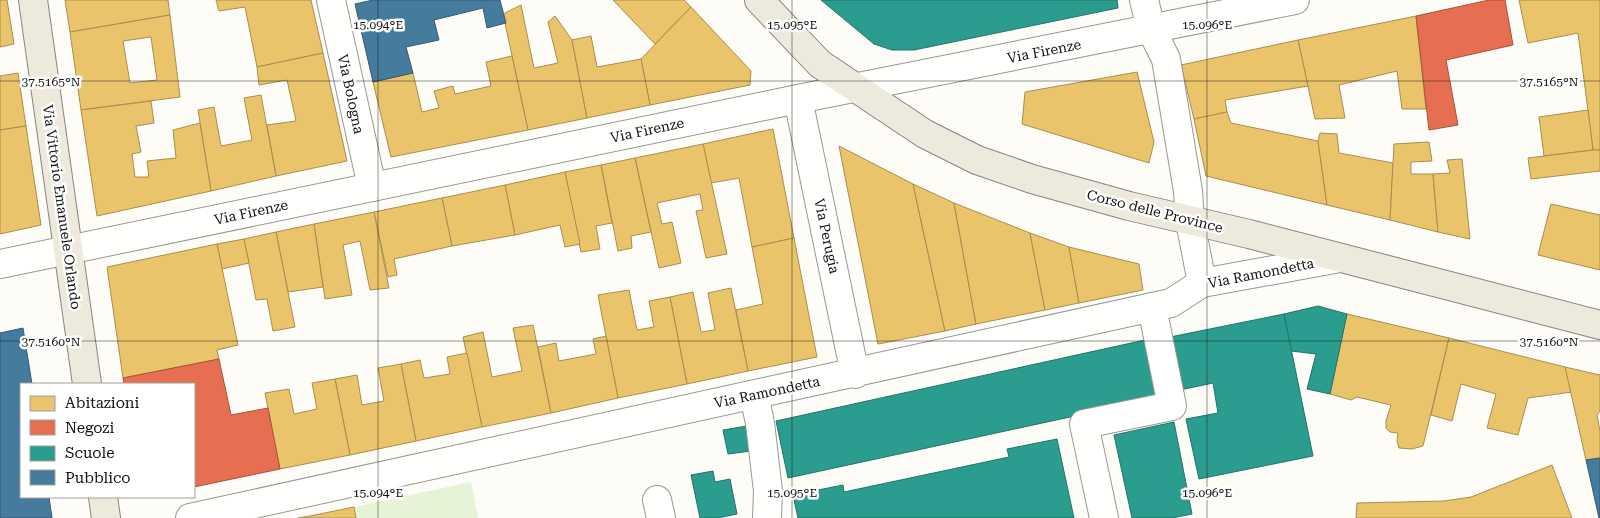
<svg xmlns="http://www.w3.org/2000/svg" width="1600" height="518" font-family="'Roboto Serif',serif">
  <rect width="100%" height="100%" fill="#fdfcf7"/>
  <path fill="#e7f3d7" d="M471,482L478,518H356L354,507Z"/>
  <g fill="#e9c46a" stroke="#a88e4f" fill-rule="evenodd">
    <path d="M0,0H7L14,44L0,47Z"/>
    <path d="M65,0H168L170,15L70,32Z"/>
    <path d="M216,0H311L323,53L257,67L245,7L219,11Z"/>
    <path d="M613,0H684L691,7L655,44Z"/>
    <path d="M1519,0H1600V150H1593L1578,33L1528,43Z"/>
    <path d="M521,5L534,68L558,63L548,22L555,16L572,40L587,118L528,130L503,14Z"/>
    <path d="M691,7L751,71L750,85L650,105L641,59Z"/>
    <path d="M170,15L180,97L81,110L70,32ZM151,37L157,80L130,83L123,41Z"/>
    <path d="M1416,16L1426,109H1402L1397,71L1339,85L1345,118L1315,119L1298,40Z"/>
    <path d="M591,36L597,67L641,59L650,105L587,118L572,40Z"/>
    <path d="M1298,40L1308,86L1225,100L1227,112L1194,119L1181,65Z"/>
    <path d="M323,53L347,161L276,176L267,125L296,121L287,80L259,85L257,67Z"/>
    <path d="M512,56L528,130L391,157L373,82L413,73L422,112L439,108L434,91L453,86L455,94L491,86L486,62Z"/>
    <path d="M1137,72L1154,142L1149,163L1022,124L1025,92Z"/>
    <path d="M18,73L26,126L0,130V76Z"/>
    <path d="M261,95L276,176L211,191L198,110L214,107L221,146L252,140L244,98Z"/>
    <path d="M151,101L154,123L136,126L141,152L132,154L135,177H149L147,161L176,158L173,130L200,123L211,191L97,216L81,110Z"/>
    <path d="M1588,110L1593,150L1544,156L1539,117Z"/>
    <path d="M1227,112L1231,123L1318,141L1327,205L1206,176L1194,119Z"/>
    <path d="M26,126L41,225L0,234V130Z"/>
    <path d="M773,129L794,238L752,247L739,178L711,183L703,144Z"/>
    <path d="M1320,133L1337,134L1339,153L1393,163L1390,220L1327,205L1318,141Z"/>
    <path d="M1429,142L1432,161L1411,162V174H1433L1438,232L1390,220L1394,144Z"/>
    <path d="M703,144L727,254L706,258L696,211L703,210L700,194L657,203L662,224L672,222L681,263L659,268L635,158Z"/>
    <path d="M839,146L913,184L945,331L878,344Z"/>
    <path d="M1593,150H1600V171L1531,179L1528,158Z"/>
    <path d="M635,158L651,232L631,236L632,248L618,251L601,165Z"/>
    <path d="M1462,159L1470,239L1438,232L1433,174L1450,173L1447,160Z"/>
    <path d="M601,165L612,223L596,226L600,249L581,252L565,172Z"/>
    <path d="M565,172L580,244L565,247L560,225L515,235L505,185Z"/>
    <path d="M913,184L954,203L976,324L945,331Z"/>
    <path d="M505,185L515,235L452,246L442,198Z"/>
    <path d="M442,198L452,246L394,259L397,275L388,277L374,212Z"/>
    <path d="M954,203L1030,233L1045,310L976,324Z"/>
    <path d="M1551,204L1600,215V270L1538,255Z"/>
    <path d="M374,212L389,288L370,290L360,241L343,245L352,295L325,299L314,224Z"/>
    <path d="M314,224L323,287L288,292L276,232Z"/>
    <path d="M276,232L295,327L273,331L267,299L256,300L244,239Z"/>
    <path d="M1030,233L1069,247L1079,303L1045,310Z"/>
    <path d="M794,238L817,357L748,371L736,310L763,304L752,247Z"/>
    <path d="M244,239L249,263L222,269L217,244Z"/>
    <path d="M217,244L238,345L217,350L219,359L123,378L107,267Z"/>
    <path d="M1069,247L1139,264L1143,290L1079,303Z"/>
    <path d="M731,288L748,371L687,384L670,297L693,292L701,332L715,330L708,293Z"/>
    <path d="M629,290L637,330L654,327L649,301L670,297L687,384L618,398L598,295Z"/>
    <path d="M1347,314L1449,338L1423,446L1412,449L1399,448L1397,441L1398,433L1390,432L1386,428V421L1391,405L1357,397L1351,400L1330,394Z"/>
    <path d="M533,325L551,413L482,427L463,337L483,332L492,377L522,371L513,328Z"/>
    <path d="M606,336L618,398L551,413L538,347L556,343L559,361L596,354L593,339Z"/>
    <path d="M1449,338L1565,367L1572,392L1528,398L1518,435L1487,428L1496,394L1461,384L1452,421L1431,415Z"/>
    <path d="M467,353L482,427L416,441L401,364L420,360L424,378L450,374L447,357Z"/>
    <path d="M401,364L416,441L350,455L335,379L357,375L362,405L384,401L378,368Z"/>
    <path d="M1565,367L1600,375V411L1597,415L1600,431V458L1586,460Z"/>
    <path d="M335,379L350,455L280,469L265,393L289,389L294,414L317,409L312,383Z"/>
    <path d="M1552,465L1572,518H1356L1357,503L1444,501L1471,497Z"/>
    <path d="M354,507L356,518H298L310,516Z"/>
  </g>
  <g fill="#e76f51" stroke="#a7533e">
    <path d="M1489,0H1505L1513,45L1446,60L1458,125L1429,130L1416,16Z"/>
    <path d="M219,359L231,415L268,408L280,469L194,487V384H124L123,378Z"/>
  </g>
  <g fill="#2a9d8f" stroke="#227369">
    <path d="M821,0H1117L1118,8L914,50H892L874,44Z"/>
    <path d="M1318,306L1347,314L1330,394L1307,389L1316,354L1291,351L1284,314Z"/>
    <path d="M1284,314L1313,456L1199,479L1186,419L1218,413L1213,383L1180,390L1170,337Z"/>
    <path d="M1145,340L1158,398L788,478L776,421Z"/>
    <path d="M1174,422L1192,514L1172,518H1132L1114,435Z"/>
    <path d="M747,426L751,451L728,454L723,430Z"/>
    <path d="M1057,439L1074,518H798L793,495L843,485L844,492L1009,457L1007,449Z"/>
    <path d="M713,471L715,482L730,479L737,514L718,518H700L691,475Z"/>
  </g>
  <g fill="#457b9d" stroke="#355b73">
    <path d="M373,0H500L506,23L487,28L483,8L434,20L439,40L406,47L413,73L373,82L355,4Z"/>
    <path d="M23,328L32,384H21V497H49L52,518H0V333Z"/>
    <path d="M1600,458V518H1599L1586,460Z"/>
  </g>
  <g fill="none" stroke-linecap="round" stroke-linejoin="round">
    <g stroke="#979795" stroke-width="30">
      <g id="minor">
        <path d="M331,0L372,187"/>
        <path d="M1144,0L1151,29L1166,59L1188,191L1190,221L1202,283"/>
        <path d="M798,99L855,374"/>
        <path d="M0,264L798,99L1295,0"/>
        <path d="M754,395L760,423L768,491L767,518"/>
        <path d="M657,500L661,518"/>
        <path d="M190,518L1171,303L1202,283L1340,258"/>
        <path d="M1104,518L1084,424L1172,406L1152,307"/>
      </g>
    </g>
    <g stroke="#858482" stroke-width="30">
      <g id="major">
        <path d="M33,0L87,384"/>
        <path d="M759,0L820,64L925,134L977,160L1032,179L1129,206L1249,234L1600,325"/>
        <path d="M103,497L106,518"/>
      </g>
    </g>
    <use href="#minor" stroke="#fffffe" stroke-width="28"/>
    <use href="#major" stroke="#ede9dc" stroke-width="28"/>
  </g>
  <path fill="none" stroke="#111" stroke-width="1" stroke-opacity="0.45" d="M378,0V518M792,0V518M1207,0V518M0,81H1600M0,341H1600"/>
  <g text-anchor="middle" stroke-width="5" stroke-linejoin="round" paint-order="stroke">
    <g font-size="14" fill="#111" stroke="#fff">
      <text transform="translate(1044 51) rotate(-11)" y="5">Via Firenze</text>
      <text transform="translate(351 94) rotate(78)" y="5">Via Bologna</text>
      <text transform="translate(647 130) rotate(-12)" y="5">Via Firenze</text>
      <text transform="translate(62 207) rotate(82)" y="5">Via Vittorio Emanuele Orlando</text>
      <text transform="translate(1155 211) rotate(14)" y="5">Corso delle Province</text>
      <text transform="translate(251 212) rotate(-12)" y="5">Via Firenze</text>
      <text transform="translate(827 236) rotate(78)" y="5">Via Perugia</text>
      <text transform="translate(1261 273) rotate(-11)" y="5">Via Ramondetta</text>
      <text transform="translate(767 392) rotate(-12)" y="5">Via Ramondetta</text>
    </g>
  </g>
  <g font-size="12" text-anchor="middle" fill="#111" stroke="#fff" stroke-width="5" stroke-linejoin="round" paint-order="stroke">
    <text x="378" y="29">15.094°E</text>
    <text x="792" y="29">15.095°E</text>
    <text x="1207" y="29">15.096°E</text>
    <text x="51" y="86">37.5165°N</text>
    <text x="1549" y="86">37.5165°N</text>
    <text x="51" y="346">37.5160°N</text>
    <text x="1549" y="346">37.5160°N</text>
    <text x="378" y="497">15.094°E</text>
    <text x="792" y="497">15.095°E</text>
    <text x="1207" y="497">15.096°E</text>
  </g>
  <rect x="20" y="383" width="175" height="115" fill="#ffffff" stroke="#a0a0a0"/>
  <rect x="30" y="396" width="25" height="15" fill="#e9c46a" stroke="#a0a0a0"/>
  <text x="65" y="408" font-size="15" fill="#111111">Abitazioni</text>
  <rect x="30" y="420" width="25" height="15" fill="#e76f51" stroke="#a0a0a0"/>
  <text x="65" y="433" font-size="15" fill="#111111">Negozi</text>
  <rect x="30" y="446" width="25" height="15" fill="#2a9d8f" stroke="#a0a0a0"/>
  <text x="65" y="458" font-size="15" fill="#111111">Scuole</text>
  <rect x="30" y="470" width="25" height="15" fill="#457b9d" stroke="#a0a0a0"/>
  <text x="65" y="483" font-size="15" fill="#111111">Pubblico</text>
</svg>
